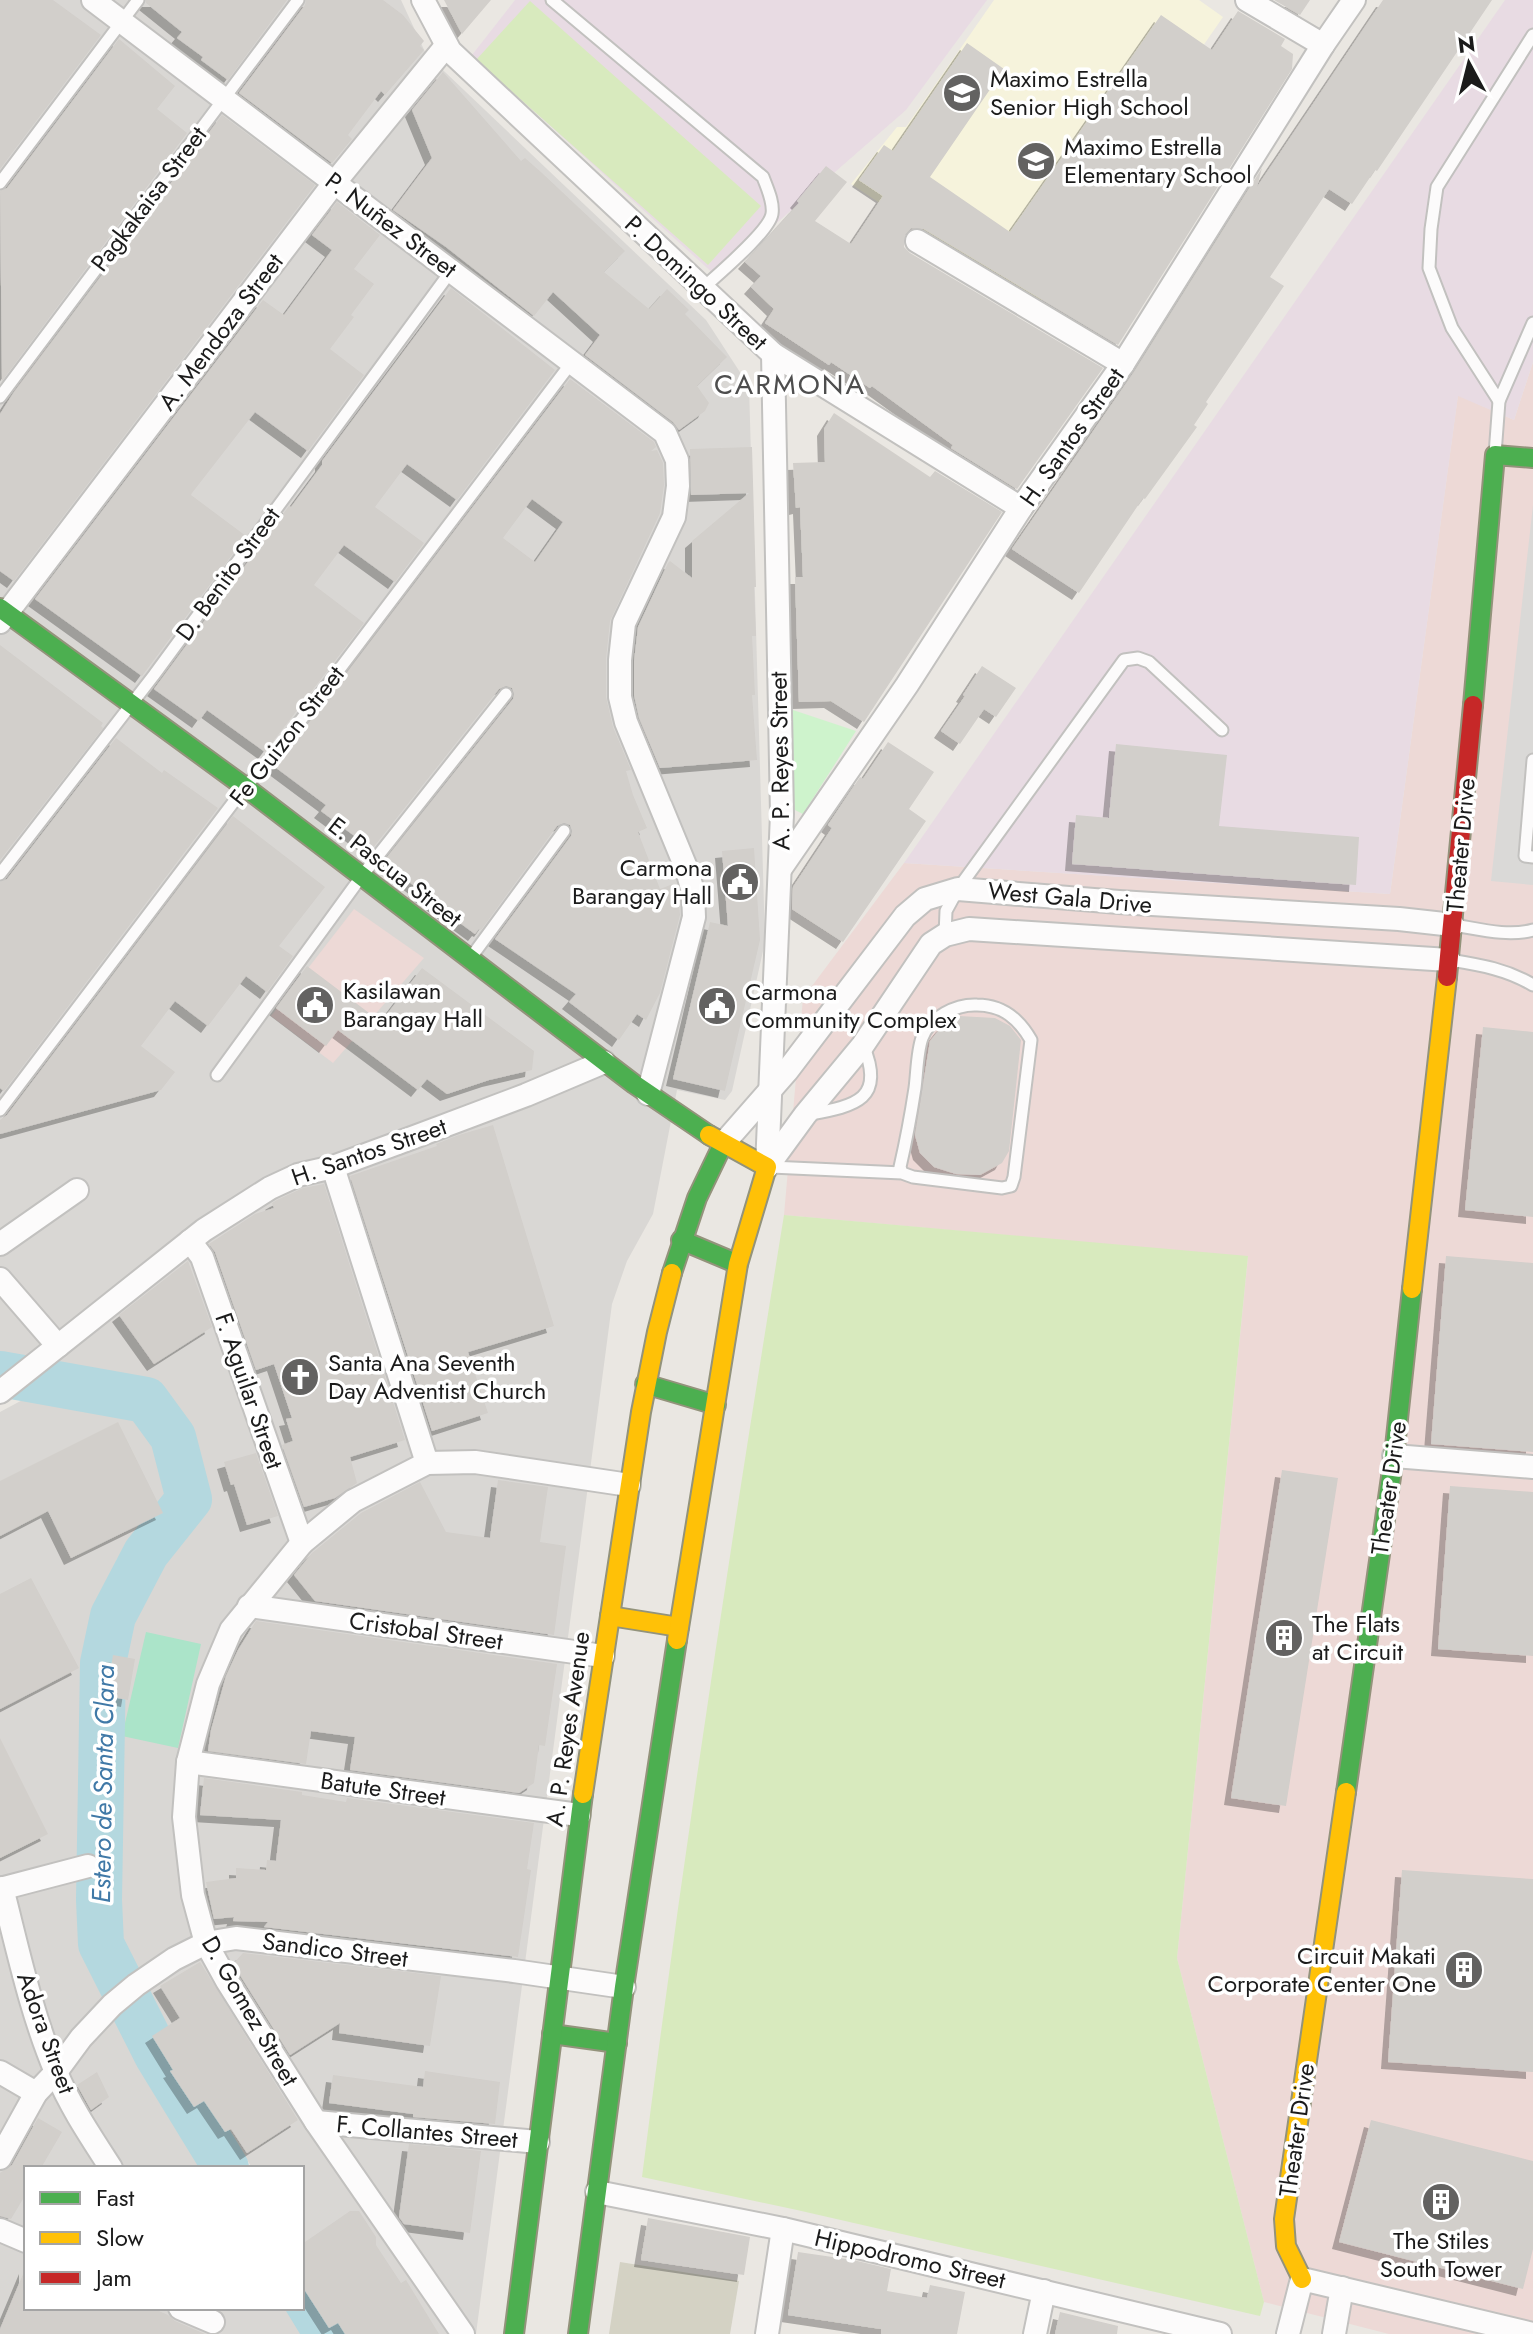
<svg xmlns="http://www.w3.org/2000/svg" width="1533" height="2334" font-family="Jost,sans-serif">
  <defs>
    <filter id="shadow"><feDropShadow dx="-7" dy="7" stdDeviation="0" flood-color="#0004"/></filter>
  </defs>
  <rect width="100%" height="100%" fill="#eae7e2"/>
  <g fill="#d9d7d4">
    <path d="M0,0H401L426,54L706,320L749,386L765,942L732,1091L725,1100L677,1090L653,1214L627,1261L612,1304L476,2334H352L302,2252V2168H252L118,1942L100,1786L104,1696L109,1656L118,1627L148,1564L195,1498L181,1433L153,1393L0,1367Z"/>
    <path d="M28,1397L146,1407L182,1497L117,1559L89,1628L88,1743L93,1857L89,1932L122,2007L217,2168H26V2308H299L315,2334H0V1412Z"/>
  </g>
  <g fill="#edd9d6">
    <path d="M1533,362V2334H1389L1264,2302L1177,1958L1248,1257L784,1215L803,998L904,863L1390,894L1458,395L1514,420Z"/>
    <path d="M354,909L424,958L333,1063L271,1016Z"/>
  </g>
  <g fill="#e8dbe3">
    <path d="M515,0H987L906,110L716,276L472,55Z"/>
    <path d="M1505,0H1533V362L1514,420L1458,396L1390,894L904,863Z"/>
  </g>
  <path fill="#f6f3dc" d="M994,0H1199L1223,17L1079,225L1075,250L1037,307L851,184L897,127H906Z"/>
  <path fill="#d4d2c4" d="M620,2262L739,2281L730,2334H609Z"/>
  <g fill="#d8eabe">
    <path d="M530,1L761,206L708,265L476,60Z"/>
    <path d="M784,1215L1248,1256L1177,1958L1264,2302L1260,2316L797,2210L642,2177C683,1855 732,1535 784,1215Z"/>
  </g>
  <path fill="#cef3cc" d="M790,709L856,731L803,814L789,807Z"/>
  <path fill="#abe4c9" d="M146,1632L201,1644L178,1748L122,1736Z"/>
  <path fill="#dad9d7" d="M1533,505V885L1491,881Z"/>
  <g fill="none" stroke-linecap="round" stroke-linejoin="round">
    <g stroke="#b4d8df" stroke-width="46">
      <path d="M0,1374L146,1400L173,1437L189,1499L146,1553L113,1616L103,1663L99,1900L101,1944L157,2055L226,2168"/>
      <path d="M302,2293L327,2334"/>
    </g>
  </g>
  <g fill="#d2cfcb" fill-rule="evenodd" filter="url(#shadow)">
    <path d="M0,0H53L101,35L0,169Z"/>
    <path d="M146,0H287L228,80L201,60L203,57L177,38L182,32L146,3Z"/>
    <path d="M306,0H383L403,15L424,41L420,46L424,50L385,95L381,91L348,135L352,139L332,163L239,93L305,5Z"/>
    <path d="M444,0H491L462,34Z"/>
    <path d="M1274,0H1310L1300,15Z"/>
    <path d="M1383,0H1492L1377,171L1375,170L1352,204L1329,189L1270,277L1284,286L1206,402L1208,404L1194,425L1197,427L1145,499L1143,498L1079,593L1012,549L1134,372L1262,168L1257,187Z"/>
    <path d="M1238,11L1285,39L1281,46L1293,54L1292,69L1118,345L924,229L911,228L905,235L904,247L910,253L1103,368L1017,489L951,448L953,445L872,386L870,388L831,362L829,365L765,323L774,309L751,287L761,276L745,262L799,203L797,201L826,166L847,182L815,221L851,244L883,196L859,180L884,145L893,151L967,43L1004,69L930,177L1010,232L1161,15L1212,50Z"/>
    <path d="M119,39L175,86L157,109L187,133L2,381L0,191L7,188Z"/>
    <path d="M443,72L521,161L525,158L542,173L625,251L604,272L649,309L667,289L689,310L685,314L727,357L697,386L709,403L705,411L679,430L673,422L585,355L600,335L553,292L534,316L446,247L393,210L432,158L412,110Z"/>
    <path d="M222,115L315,185L14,581L0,571V414L14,392Z"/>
    <path d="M337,202L380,235L354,269L374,284L351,315L354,317L330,349L364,375L308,451L255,412L192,493L191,495L246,536L142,676L35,599L263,300L284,315L332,250L312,235Z"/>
    <path d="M451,288L555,370L457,500L407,464L375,507L424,543L395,582L344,545L314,585L364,623L265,752L207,710L199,721L154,689L289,506L291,507L322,465V461Z"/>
    <path d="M570,379L654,442L656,447L651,451L657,450L663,463L664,485L660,513L610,621L606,659V697L613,727L631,770L626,771L633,795L647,828L638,832L660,889L673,884L679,902L680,915L660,993L646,1020L637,1014L619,1040L569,1002L576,994L495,939L571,836L572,831L570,825L564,823L557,826L481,930L479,929L475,934L415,890L417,888L383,862L513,699L514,694L512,688L506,686L499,689L372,849L321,811L326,805L275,767ZM532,499L563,522L535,562L503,538Z"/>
    <path d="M834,413L930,477L935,471L1002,512L864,722L831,701L799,702L795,577H803L800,507L796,508L793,463L825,462L824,429Z"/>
    <path d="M752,447L756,587H754L756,636H752L755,695H752L757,760L660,768L639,718L634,695V661L638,627L668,563L670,561L692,578V541L749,493L691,495L690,449Z"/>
    <path d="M0,645L103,723L101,726L103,728L0,860Z"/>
    <path d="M982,666L1016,688L996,717L984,709L960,744L941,731L965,696L963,695Z"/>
    <path d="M116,738L162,773L164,770L218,808L4,1091L0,1088V882L7,879Z"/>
    <path d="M888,742L934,772L909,809L926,821L843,942L792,909L793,887L832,828L828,825L860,777L863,779Z"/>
    <path d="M1116,744L1227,755L1219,826L1359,837L1356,885L1072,864L1076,815L1109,818Z"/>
    <path d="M233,816L325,887L279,946L293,956L267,992L246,976L208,1026L175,1001L141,1046L175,1072L161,1090L0,1134V1120L7,1115Z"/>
    <path d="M754,848L760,940L725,1091L673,1079L710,922L728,926L722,851Z"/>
    <path d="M307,966L381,1022L422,968L534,1051L532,1070L489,1080L447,1094L427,1079L418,1090L338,1030L326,1046L276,1008Z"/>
    <path d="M959,1016L995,1018L1010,1026L1021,1040L1009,1151L1002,1163L980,1175L956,1174L934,1167L920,1153L915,1135L930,1041L943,1025Z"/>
    <path d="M1483,1027L1533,1032V1217L1465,1210Z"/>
    <path d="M493,1125L554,1326L468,1352L488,1413L432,1431L350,1176L437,1146L436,1144L459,1135Z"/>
    <path d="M324,1184L405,1440L350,1457L357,1483L335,1498L304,1507L282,1445L293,1441L286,1419L292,1418L274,1364L256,1370L215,1252L209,1244L255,1214L274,1208L272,1203L277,1200L303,1188Z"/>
    <path d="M1446,1256L1533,1263V1452L1431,1444Z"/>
    <path d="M188,1261L212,1327L154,1364L119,1315Z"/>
    <path d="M118,1422L163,1513L71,1558L48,1511L0,1536V1481Z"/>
    <path d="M256,1453L278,1516L247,1525L234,1484L231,1485L224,1462Z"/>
    <path d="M1282,1470L1338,1478L1286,1806L1231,1798Z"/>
    <path d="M498,1480L548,1487L540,1542L566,1546L554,1635L315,1601L294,1575L312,1553L361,1513L420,1482L446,1532L490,1538Z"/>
    <path d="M1450,1486L1533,1492V1656L1438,1649Z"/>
    <path d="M31,1578L79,1668L0,1709V1594Z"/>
    <path d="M256,1621L557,1664L545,1746L539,1745L534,1783L519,1793L350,1770L355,1737L311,1731L306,1764L208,1751L211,1730L226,1676L238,1650Z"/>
    <path d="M113,1655L135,1659L128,1700L106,1696Z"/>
    <path d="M0,1738L48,1834L0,1858Z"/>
    <path d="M204,1778L302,1792V1795L346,1802L347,1798L534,1823L527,1869L531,1870L518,1957L264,1927L268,1922L233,1921L234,1917L214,1919L206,1882L236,1878V1868L266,1870L267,1860L276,1861L281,1820L200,1815Z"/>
    <path d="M1402,1870L1533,1879V2072L1388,2062Z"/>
    <path d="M243,1953L441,1976L430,2046L339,2033L340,2023L290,2055L233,1964Z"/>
    <path d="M200,1962L298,2120L247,2153L231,2129L225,2132L204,2101L194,2107L170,2071L173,2070L152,2036L180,2018L160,1986Z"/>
    <path d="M425,2071L500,2082L495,2124L413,2117V2114L329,2103L333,2075L423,2087Z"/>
    <path d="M97,2072L109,2097L91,2110L77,2085Z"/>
    <path d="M38,2118L62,2132L41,2168H26V2194L11,2219L0,2216V2173L12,2165Z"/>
    <path d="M1371,2120L1533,2161V2249L1523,2289L1339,2242Z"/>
    <path d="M409,2144L481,2151L470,2233L404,2224L399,2217Z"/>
    <path d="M350,2211H359L376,2237V2245L401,2283L406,2280L439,2334H345L338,2323L329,2328L302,2286V2244Z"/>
    <path d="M648,2218L750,2237L744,2275L641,2260Z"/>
    <path d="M798,2252L853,2260L891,2269L887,2291L927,2298L930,2285L965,2292L957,2334H881V2329L788,2315Z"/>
    <path d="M26,2267V2308H152L168,2315L175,2321L205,2334H0V2329Z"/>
    <path d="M1060,2312L1118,2326L1117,2334H1055Z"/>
  </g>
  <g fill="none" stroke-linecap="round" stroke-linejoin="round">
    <g stroke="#c2c1bf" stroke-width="15">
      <g id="lane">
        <path d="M552,0L763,177C767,188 774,202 772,214C769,232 717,275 702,289"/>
        <path d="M0,183L138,0"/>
        <path d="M0,397L298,0"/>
        <path d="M1499,401L1452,328L1429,268L1431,229L1437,187L1533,35"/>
        <path d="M1495,454L1499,401L1533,323"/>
        <path d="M1533,760L1525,856L1533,857"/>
        <path d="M0,874L154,675L451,271"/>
        <path d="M1454,925C1479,929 1508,937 1533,930"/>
        <path d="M945,935L946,911L958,889L1124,660L1138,658L1149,662L1222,730"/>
        <path d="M472,956L564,831"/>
        <path d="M1450,960C1480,965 1506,969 1533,985"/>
        <path d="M217,1075L361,877L506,694"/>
        <path d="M0,1110L245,787L276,753L572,362"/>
        <path d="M810,1114C856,1106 886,1099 863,1045"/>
        <path d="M771,1167L902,1173L913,1177L1002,1188L1011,1186L1014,1177L1031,1040C1019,1019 1003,1005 977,1005C956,1004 930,1017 922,1038C917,1052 917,1073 915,1088C911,1114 906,1141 900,1167L902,1173"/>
      </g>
    </g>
    <g stroke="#c2c1bf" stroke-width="26">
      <g id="street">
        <path d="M93,0L665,433L677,460L678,486L674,517L624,623L620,660V697L626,722L687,870L693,892L694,917L648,1094"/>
        <path d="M423,0L450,51L773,354L1021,508"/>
        <path d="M1247,0L1323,45"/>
        <path d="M917,241L1123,364"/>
        <path d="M0,622L335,182L446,46"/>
        <path d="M781,868L907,685L1021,508L1123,364L1323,45L1354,0"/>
        <path d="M723,1144L787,1071L905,916L925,899L958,889L1119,902L1399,919L1453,925"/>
        <path d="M333,1167L427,1463"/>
        <path d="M767,1167L782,814L773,354"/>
        <path d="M767,1167L805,1115L863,1045L931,944L945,935L969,929L1449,960"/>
        <path d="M190,1241L202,1257L302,1543"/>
        <path d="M0,1244L77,1190"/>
        <path d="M0,1279L58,1346"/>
        <path d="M0,1392L204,1230L270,1188L298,1175L333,1167L417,1136L526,1095L604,1062"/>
        <path d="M1394,1456L1533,1467"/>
        <path d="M249,1606L603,1656"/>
        <path d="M188,1762L579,1815"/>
        <path d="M2,1888C18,1950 31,2013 56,2072C70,2106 91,2137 111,2168"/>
        <path d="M0,1889L88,1866"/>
        <path d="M0,2072L36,2093"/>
        <path d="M316,2122L538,2142"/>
        <path d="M0,2158L36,2093L56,2072L81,2038L112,2005L136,1985L174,1959L206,1943L236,1938L514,1971L624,1987"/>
        <path d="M597,2192L783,2229L1220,2334"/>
        <path d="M0,2230L26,2241"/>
        <path d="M180,2308L213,2322"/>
        <path d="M463,2334L316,2122L227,1981L206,1943L193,1895L184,1817L188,1762L208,1684L231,1630L302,1543L353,1501L427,1463L475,1462L629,1485"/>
        <path d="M767,2334L783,2229"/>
        <path d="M1035,2334L1044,2291"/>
        <path d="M1288,2334L1302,2279L1533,2334"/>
        <path d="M1334,2334L1342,2288"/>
      </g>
    </g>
    <g stroke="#93937b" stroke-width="22">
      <g id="fast">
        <path d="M0,608L245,787L634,1084L709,1135"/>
        <path d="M1473,705L1495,455L1533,458"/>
        <path d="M681,1240L738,1264"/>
        <path d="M672,1273L697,1198L723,1144"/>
        <path d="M645,1384L716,1405"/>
        <path d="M1346,1792L1394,1456L1412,1289"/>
        <path d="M552,2034L617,2043"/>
        <path d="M514,2334L583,1794"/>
        <path d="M578,2334L624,1987L677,1640"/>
      </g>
    </g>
    <g stroke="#93937b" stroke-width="22">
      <g id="slow">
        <path d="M1412,1289L1447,977"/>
        <path d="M610,1616L679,1627"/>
        <path d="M677,1640L738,1264L767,1167L709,1135"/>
        <path d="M583,1794L641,1412L657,1332L672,1273"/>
        <path d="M1302,2279L1286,2246L1284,2219L1346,1792"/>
      </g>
    </g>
    <g stroke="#93937b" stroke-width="22">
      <path id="jam" d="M1447,977L1473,705"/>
    </g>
    <use href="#lane" stroke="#fcfbfb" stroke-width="11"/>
    <use href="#street" stroke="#fcfbfb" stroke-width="22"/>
    <use href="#fast" stroke="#4caf50" stroke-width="18"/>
    <use href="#slow" stroke="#ffc107" stroke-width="18"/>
    <use href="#jam" stroke="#c62828" stroke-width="18"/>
  </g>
  <defs>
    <g id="school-disc" transform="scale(2)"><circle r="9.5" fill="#636261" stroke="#fff"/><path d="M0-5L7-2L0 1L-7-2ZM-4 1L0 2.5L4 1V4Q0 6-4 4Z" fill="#fff"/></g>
    <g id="civic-disc" transform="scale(2)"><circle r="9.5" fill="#636261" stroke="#fff"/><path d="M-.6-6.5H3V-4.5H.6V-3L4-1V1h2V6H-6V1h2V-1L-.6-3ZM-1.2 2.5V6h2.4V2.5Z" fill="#fff"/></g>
    <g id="church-disc" transform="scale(2)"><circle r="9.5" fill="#636261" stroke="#fff"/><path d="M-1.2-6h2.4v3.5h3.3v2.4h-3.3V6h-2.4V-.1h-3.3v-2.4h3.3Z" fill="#fff"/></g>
    <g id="building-disc" transform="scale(2)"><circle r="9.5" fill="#636261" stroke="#fff"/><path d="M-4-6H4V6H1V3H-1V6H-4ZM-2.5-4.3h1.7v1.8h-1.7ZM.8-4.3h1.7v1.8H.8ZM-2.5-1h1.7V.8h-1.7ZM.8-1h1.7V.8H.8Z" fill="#fff"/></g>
  </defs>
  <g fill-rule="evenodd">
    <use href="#school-disc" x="962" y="93"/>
    <use href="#school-disc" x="1036" y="161"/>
    <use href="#civic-disc" x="740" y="882"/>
    <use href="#civic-disc" x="315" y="1005"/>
    <use href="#civic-disc" x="717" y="1006"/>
    <use href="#church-disc" x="300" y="1377"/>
    <use href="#building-disc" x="1284" y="1638"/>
    <use href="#building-disc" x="1464" y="1970"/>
    <use href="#building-disc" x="1441" y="2202"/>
  </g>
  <g text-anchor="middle" stroke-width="7" stroke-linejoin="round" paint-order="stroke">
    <g font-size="24" fill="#1b1b1b" stroke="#fff" text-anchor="start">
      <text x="990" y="87">Maximo Estrella<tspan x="990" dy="28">Senior High School</tspan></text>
      <text x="1064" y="155">Maximo Estrella<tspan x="1064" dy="28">Elementary School</tspan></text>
      <text x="712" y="876" text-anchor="end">Carmona<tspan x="712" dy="28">Barangay Hall</tspan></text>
      <text x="343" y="999">Kasilawan<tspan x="343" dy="28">Barangay Hall</tspan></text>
      <text x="745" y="1000">Carmona<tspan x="745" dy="28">Community Complex</tspan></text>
      <text x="328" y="1371">Santa Ana Seventh<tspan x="328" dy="28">Day Adventist Church</tspan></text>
      <text x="1312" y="1632">The Flats<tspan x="1312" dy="28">at Circuit</tspan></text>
      <text x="1436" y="1964" text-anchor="end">Circuit Makati<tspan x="1436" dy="28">Corporate Center One</tspan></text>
      <text x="1441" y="2249" text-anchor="middle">The Stiles<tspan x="1441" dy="28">South Tower</tspan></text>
    </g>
    <g font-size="24" fill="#1b1b1b" stroke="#fff">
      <text transform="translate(149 199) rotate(-53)" y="8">Pagkakaisa Street</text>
      <text transform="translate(391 225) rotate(37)" y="8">P. Nuñez Street</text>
      <text transform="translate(696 283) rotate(43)" y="8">P. Domingo Street</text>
      <text transform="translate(221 332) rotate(-53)" y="8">A. Mendoza Street</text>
      <text transform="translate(1072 437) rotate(-55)" y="8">H. Santos Street</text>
      <text transform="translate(228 574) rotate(-54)" y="8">D. Benito Street</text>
      <text transform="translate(287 736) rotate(-52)" y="8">Fe Guizon Street</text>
      <text transform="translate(780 761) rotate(-91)" y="8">A. P. Reyes Street</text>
      <text transform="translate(1461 845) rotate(-85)" y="8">Theater Drive</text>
      <text transform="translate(395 872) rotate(38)" y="8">E. Pascua Street</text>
      <text transform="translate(1070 898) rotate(5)" y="8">West Gala Drive</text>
      <text transform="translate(369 1152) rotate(-19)" y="8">H. Santos Street</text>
      <text transform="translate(249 1391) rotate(71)" y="8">F. Aguilar Street</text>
      <text transform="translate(1389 1488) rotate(-82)" y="8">Theater Drive</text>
      <text transform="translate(426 1631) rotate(8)" y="8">Cristobal Street</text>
      <text transform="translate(568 1729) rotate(-82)" y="8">A. P. Reyes Avenue</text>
      <text transform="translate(383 1789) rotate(8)" y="8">Batute Street</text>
      <text transform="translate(335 1950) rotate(7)" y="8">Sandico Street</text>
      <text transform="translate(250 2011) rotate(60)" y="8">D. Gomez Street</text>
      <text transform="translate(46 2033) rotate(70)" y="8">Adora Street</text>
      <text transform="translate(1297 2130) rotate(-82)" y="8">Theater Drive</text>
      <text transform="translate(427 2132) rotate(5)" y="8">F. Collantes Street</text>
      <text transform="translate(910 2259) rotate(13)" y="8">Hippodromo Street</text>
    </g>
    <g font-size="26" font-style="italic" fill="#4079a7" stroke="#fff">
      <text transform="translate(103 1784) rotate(-89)" y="9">Estero de Santa Clara</text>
    </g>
    <g font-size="28" letter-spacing="2" fill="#4e4e4e" stroke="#fff">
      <text x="790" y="394">CARMONA</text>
    </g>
  </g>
  <rect x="24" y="2166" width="280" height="144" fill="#ffffff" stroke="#a4a4a4" stroke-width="2"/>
  <rect x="40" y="2192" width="40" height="12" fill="#4caf50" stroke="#a4a4a4" stroke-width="2"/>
  <text x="96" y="2206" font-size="24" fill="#1b1b1b">Fast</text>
  <rect x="40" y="2232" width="40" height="12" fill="#ffc107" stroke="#a4a4a4" stroke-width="2"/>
  <text x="96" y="2246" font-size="24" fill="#1b1b1b">Slow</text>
  <rect x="40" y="2272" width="40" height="12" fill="#c62828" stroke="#a4a4a4" stroke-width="2"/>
  <text x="96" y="2286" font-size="24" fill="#1b1b1b">Jam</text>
  <g transform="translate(1469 64) rotate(353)" stroke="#ffffff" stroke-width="6" paint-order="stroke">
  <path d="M0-6L14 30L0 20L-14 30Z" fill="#1b1b1b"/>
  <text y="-12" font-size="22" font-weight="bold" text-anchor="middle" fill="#1b1b1b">N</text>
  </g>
</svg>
